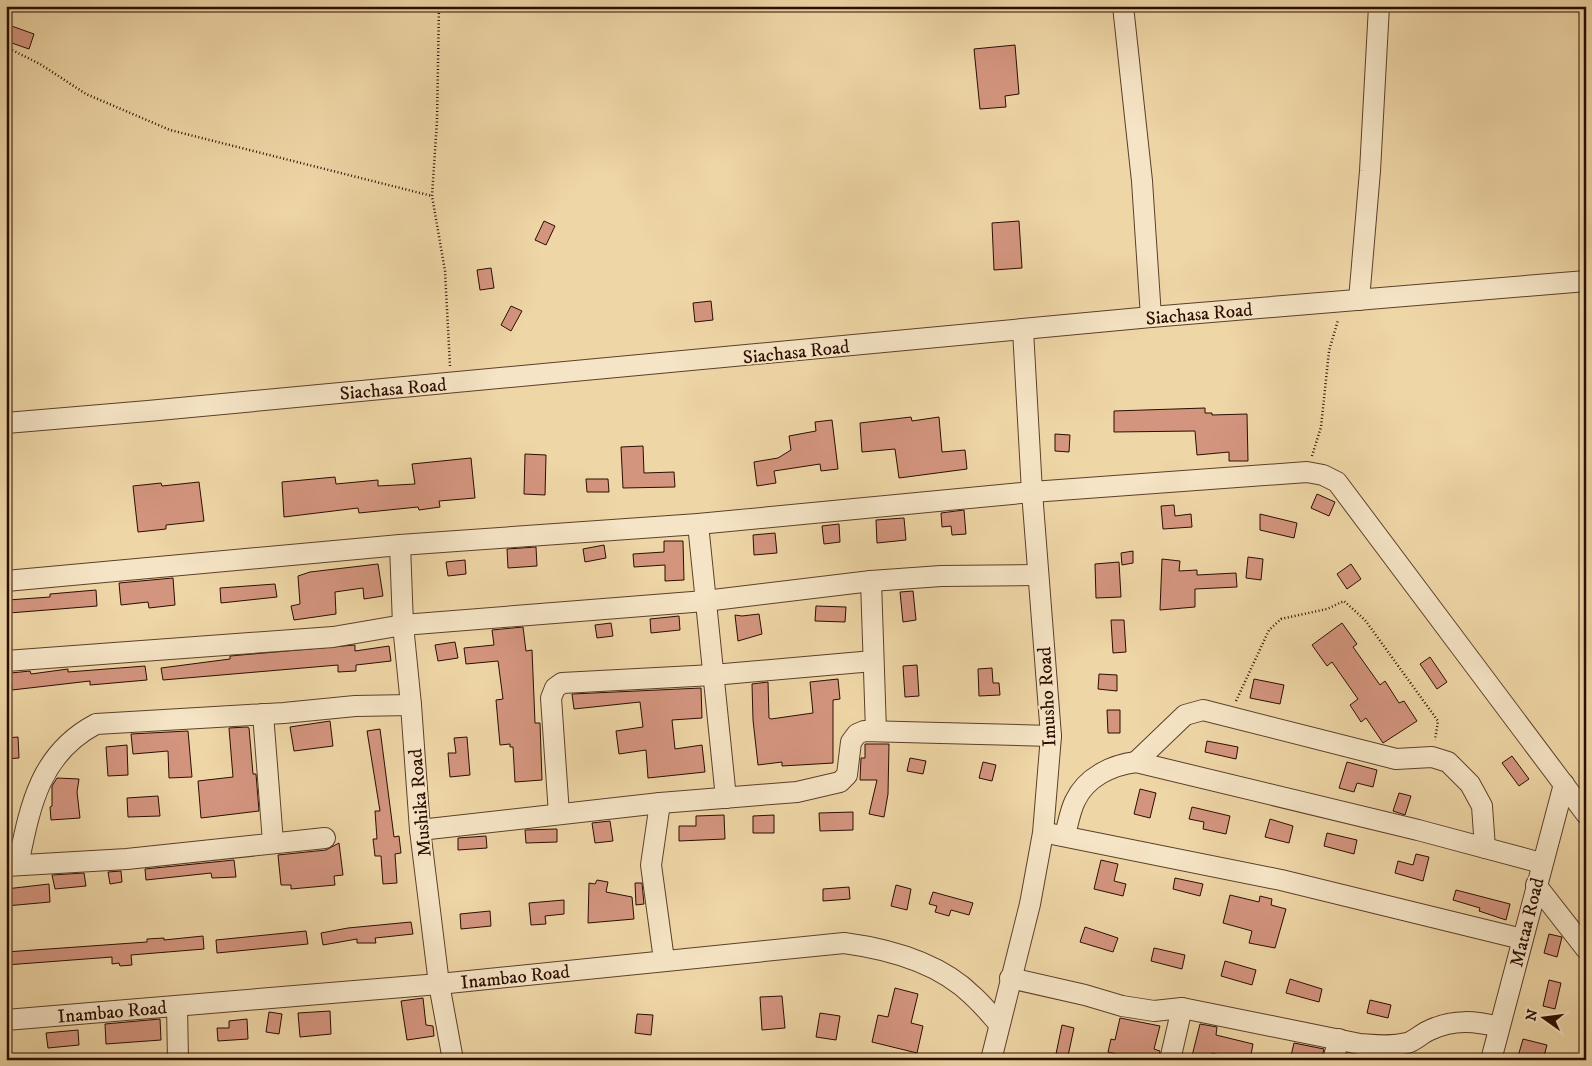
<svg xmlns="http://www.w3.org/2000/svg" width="1592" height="1066" font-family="'IM FELL DW Pica',serif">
  <rect width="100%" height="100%" fill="#efd6a6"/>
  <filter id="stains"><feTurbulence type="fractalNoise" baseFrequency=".004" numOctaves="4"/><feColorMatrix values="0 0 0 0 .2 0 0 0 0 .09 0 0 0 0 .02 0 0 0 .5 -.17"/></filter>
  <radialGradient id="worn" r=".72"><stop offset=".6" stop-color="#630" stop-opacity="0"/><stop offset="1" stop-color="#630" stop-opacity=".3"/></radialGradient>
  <g fill="#d4957f" stroke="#2b0d00">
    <path d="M6,24L34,34L29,49L6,41Z"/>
    <path d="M1015,45L1019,94L1005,96L1006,107L980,109L974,49Z"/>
    <path d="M544,221L555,226L546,245L535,240Z"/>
    <path d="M1019,221L1022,268L994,270L992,223Z"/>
    <path d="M491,268L494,288L480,290L477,270Z"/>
    <path d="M711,301L713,320L695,322L693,303Z"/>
    <path d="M511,306L522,311L511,331L501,325Z"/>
    <path d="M1205,408V413H1212V415L1247,414L1248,461H1229V452L1197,455L1195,431L1114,432V411Z"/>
    <path d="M911,417L912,421L939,417L942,452L965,450L967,469L899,478L895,449L862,452L860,423Z"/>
    <path d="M832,420L838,469L821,471L820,464L774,471L776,483L757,486L754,462L778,458L791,450L789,436L816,431L815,422Z"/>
    <path d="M1055,434L1070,435L1069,452L1055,451Z"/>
    <path d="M643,446L644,473L674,472L675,487L623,488L621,447Z"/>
    <path d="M525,454L546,455L545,495L524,494Z"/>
    <path d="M471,458L475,498L439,501L440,507L419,510L418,507L359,513L358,508L284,517L282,482L335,477L336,484L378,480V486L415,484L412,464Z"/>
    <path d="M586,479H608L609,492H587Z"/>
    <path d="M199,482L204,521L166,525V529L138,532L133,486L161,483L162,486Z"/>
    <path d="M1317,494L1335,502L1329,516L1311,508Z"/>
    <path d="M1174,505L1175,516L1191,514L1192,527L1163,529L1161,506Z"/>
    <path d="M964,510L966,534L952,535L951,526L942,527L941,513Z"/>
    <path d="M1260,514L1297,523L1294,538L1260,530Z"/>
    <path d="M904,518L906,540L877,543L876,520Z"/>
    <path d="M839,524L840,542L824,544L822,526Z"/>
    <path d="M775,533L777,553L754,555L753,535Z"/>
    <path d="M664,541H683L684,580L665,581V565L634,567L633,554L664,552Z"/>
    <path d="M604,545L606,558L585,562L583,549Z"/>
    <path d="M536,547L537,566L508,568L507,549Z"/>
    <path d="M1133,551V563L1122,565L1121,553Z"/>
    <path d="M1248,557L1263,559L1261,580L1246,578Z"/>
    <path d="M1162,559L1180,561L1179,571L1197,570V575L1236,573L1237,587L1195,589V607L1160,610Z"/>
    <path d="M465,560L466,574L448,576L446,562Z"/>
    <path d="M1119,562L1121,597L1096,598L1095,564Z"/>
    <path d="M378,564L383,596L364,599L363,588L335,592L336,614L294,620L291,606L300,604L298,576L310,572Z"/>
    <path d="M1351,564L1361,579L1347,589L1337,574Z"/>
    <path d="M173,578L175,605L149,608L148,602L121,605L119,583Z"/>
    <path d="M275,584L277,597L221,603L220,588Z"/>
    <path d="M96,590L97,606L9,613L8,600L50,597V594Z"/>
    <path d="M913,591L916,620L903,622L900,592Z"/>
    <path d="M816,606L846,607L845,622L815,621Z"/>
    <path d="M759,614L762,634L738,641L735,615L742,616Z"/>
    <path d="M679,616L680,630L651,633L650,619Z"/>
    <path d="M1111,620H1124L1126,652L1113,653Z"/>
    <path d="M611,623L613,636L597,638L595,625Z"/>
    <path d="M1342,623L1357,644L1353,647L1380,685L1385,681L1399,703L1404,701L1417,721L1383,743L1366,718L1361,722L1350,705L1358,699L1332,662L1327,666L1312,645Z"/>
    <path d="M523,627L526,651L532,650L535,723H540L542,780L515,782L513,747H510V744L500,745L496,700L503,699L498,661L466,664L464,648L494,645L492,630Z"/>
    <path d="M455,642L458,658L438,661L435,645Z"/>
    <path d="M355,645V651L389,646L391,661L356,665V671L338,672V665L163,680L161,668L230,659V656Z"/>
    <path d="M1430,657L1447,682L1437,689L1420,664Z"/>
    <path d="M917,665L919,696L905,697L903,666Z"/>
    <path d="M145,666L147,680L90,685V681L12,690L11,673L30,671L31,674L68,669V672Z"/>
    <path d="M992,668L993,683H999L1000,695L979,696L978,669Z"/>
    <path d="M1099,674L1117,675V691L1098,689Z"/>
    <path d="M838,679L840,699L833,700V763L782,766V762L758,765L753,720L752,684L768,682L769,718L771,719L813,713L810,682Z"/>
    <path d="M1254,679L1284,685L1280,704L1250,698Z"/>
    <path d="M701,688L702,718L672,720L675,749L702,745L705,772L648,778L646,750L619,754L616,731L643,727L640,702L574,709L572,694Z"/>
    <path d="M1107,710H1120V733H1108Z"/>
    <path d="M330,721L333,746L294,751L290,727Z"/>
    <path d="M247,727L249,728L253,774H256L259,811L201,818L198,781L233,777L229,728Z"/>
    <path d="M380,729L394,837L399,836L401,853L395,854L397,883L383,884L381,856H375L373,839H377L375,811H380L367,731Z"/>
    <path d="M188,731L192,777L169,778L168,751L133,754L131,734Z"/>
    <path d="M18,737L19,758L6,759V738Z"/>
    <path d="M467,737L470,775L450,777L448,753H456L454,738Z"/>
    <path d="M1207,741L1238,747L1236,759L1205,752Z"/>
    <path d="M865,744H889L888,794L884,817L869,814L877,780H860L861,758H865Z"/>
    <path d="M127,745L128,775L108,776L106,747Z"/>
    <path d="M1512,756L1529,779L1519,786L1502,763Z"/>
    <path d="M910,758L926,761L923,774L907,771Z"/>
    <path d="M983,762L996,765L992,781L979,778Z"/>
    <path d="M1347,762L1377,770L1373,787L1357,783L1354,792L1339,788Z"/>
    <path d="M57,778L79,779L77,792L80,818L51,820L50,807L52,806V786Z"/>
    <path d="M1140,789L1156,793L1150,818L1134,814Z"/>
    <path d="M1399,793L1411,796L1405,815L1393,811Z"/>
    <path d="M158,796L160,816L128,817L127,798Z"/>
    <path d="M1192,807L1230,816L1226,834L1203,829L1204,822L1189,819Z"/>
    <path d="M853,812V830L820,831L819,813Z"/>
    <path d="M724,815L725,839L679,841V826H696V816Z"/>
    <path d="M774,815V833H753V816Z"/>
    <path d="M1270,819L1293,826L1289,843L1265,837Z"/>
    <path d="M610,821L613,841L595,843L592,823Z"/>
    <path d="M557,829V842L526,843L525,830Z"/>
    <path d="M1327,833L1357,840L1354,854L1324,846Z"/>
    <path d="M486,836L487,848L458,850V838Z"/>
    <path d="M339,843L343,875L334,876L335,885L291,889V885H281L278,855L326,850Z"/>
    <path d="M1416,854L1429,857L1423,881L1395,873L1398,861L1413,865Z"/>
    <path d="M234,860L236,877L212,878L211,873L146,880L145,869Z"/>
    <path d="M1101,860L1118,864L1114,881L1126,884L1123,896L1094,889Z"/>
    <path d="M121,871L122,882L110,884L108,872Z"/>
    <path d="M84,873L86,886L55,889L52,875Z"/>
    <path d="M1175,878L1203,884L1200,896L1173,889Z"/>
    <path d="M597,880L608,882L606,892L632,897L634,919L588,923L589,883L595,884Z"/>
    <path d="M635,883H642L644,904L636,905Z"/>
    <path d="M49,884L50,902L6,906V889Z"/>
    <path d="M896,885L911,889L907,910L891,906Z"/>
    <path d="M849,887L850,899L823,901V889Z"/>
    <path d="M1456,890L1510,904L1506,920L1479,911L1480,908L1453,900Z"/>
    <path d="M933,892L973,903L969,915L951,910L949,916L935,912L937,906L929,904Z"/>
    <path d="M1230,895L1259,902L1260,896L1272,899L1271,905L1286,909L1275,948L1249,943L1252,931L1223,923Z"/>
    <path d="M564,900V914L545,916L546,924L531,925L529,903Z"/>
    <path d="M490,911L491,926L461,929L460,914Z"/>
    <path d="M411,922L413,934L375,938L376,943H357V939L323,945L321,933L348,928Z"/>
    <path d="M1085,927L1118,938L1113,952L1080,942Z"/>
    <path d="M306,931L308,944L217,953L216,940Z"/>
    <path d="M1549,934L1562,937L1557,957L1544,953Z"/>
    <path d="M203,936L204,949L131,955L132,965L120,966L119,963L112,964V957L6,965V952L147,942V939L164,938V940Z"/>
    <path d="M1154,948L1185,955L1182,969L1151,961Z"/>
    <path d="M1225,961L1256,970L1252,985L1221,976Z"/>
    <path d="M1290,979L1322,989L1319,1002L1286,993Z"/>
    <path d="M1549,980L1561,983L1555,1009L1543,1006Z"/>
    <path d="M895,988L918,994L911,1023L923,1026L917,1053L872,1042L878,1015L888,1017Z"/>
    <path d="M782,996L785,1028L762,1030L760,997Z"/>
    <path d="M423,998L426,1025L433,1026L434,1036L407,1040L401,1001Z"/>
    <path d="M1370,1000L1391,1005L1388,1018L1367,1013Z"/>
    <path d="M330,1011L331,1034L300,1037L298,1013Z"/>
    <path d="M269,1012L282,1014L279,1034L266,1032Z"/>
    <path d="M820,1013L840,1016L836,1040L816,1037Z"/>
    <path d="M637,1014L653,1015L651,1035L635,1033Z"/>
    <path d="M1120,1018L1160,1026L1154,1049L1160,1051L1158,1060H1115L1116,1054L1108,1052L1111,1039L1115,1040Z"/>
    <path d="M160,1019L161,1040L106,1044L105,1024Z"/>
    <path d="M247,1019L248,1039L218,1041L217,1028H229V1021Z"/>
    <path d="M1200,1024L1217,1027L1216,1035L1253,1044L1250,1060H1239L1212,1053L1210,1060H1191Z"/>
    <path d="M1062,1025L1074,1028L1068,1056L1056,1054Z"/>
    <path d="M78,1030L79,1045L48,1048L46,1033Z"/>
    <path d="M1523,1039L1547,1045L1543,1060H1517Z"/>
    <path d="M1294,1043L1324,1049L1321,1060H1290Z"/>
  </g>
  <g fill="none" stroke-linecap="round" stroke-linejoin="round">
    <g stroke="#5c3f2a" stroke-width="22">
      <g id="minor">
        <path d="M1123,6L1142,181L1151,317"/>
        <path d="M1359,300L1370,171L1379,6"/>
        <path d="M6,423L148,411L1151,317L1586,281"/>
        <path d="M698,524L726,798"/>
        <path d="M400,545L403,625L411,705L420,830L439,984L453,1060"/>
        <path d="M6,581L400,545L698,524L1032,492L1307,472L1323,475L1337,482L1586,814"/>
        <path d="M871,581L876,731"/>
        <path d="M6,661L333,637L403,625L705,601L871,581L941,576L1038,575"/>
        <path d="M263,714L273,842"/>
        <path d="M1136,762L1185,715L1203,710L1396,759L1432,757L1448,762L1470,784L1482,806L1485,848"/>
        <path d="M660,803L651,865L664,960"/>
        <path d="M559,814L551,698L555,688L562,683L713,675L873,661"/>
        <path d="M420,830L660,803L797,792L840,782L847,775L851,742L857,734L864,731L1051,736"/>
        <path d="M1052,834L1281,880L1522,939"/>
        <path d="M1065,835C1068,824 1070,811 1075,801C1086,777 1112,765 1136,762L1418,830L1541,863"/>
        <path d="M18,865C30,807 39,754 96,724L284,713L355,706L411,705"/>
        <path d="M6,866L127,859L325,838"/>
        <path d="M1536,885L1586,949"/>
        <path d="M1010,978L1085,995L1122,1006L1154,1011L1182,1008L1360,1044C1376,1045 1391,1047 1407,1043C1415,1041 1422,1033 1430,1030C1454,1019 1475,1021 1499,1027"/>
        <path d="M177,1006L178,1060"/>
        <path d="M6,1020L439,984L844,943C889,949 940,963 973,996C983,1005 991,1015 999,1024"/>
        <path d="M991,1060L1030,904L1043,833L1051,736L1032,492L1023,330"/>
        <path d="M1170,1060L1182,1008"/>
        <path d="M1333,1060L1339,1039"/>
        <path d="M1491,1060L1564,784"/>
      </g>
    </g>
    <g stroke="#2b0d00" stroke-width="2.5" stroke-dasharray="1 2.5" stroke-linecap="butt">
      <path d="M439,6L437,121L432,196L445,271L450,366"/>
      <path d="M6,47L40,64L86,94L170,130L432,196"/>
      <path d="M1312,456L1321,427L1329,351L1338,320"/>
      <path d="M1236,701L1269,630L1281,619L1327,609L1344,601L1365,620L1438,721L1435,740"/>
    </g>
    <use href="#minor" stroke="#f5e4c5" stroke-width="20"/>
  </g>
  <g text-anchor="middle" stroke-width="4" stroke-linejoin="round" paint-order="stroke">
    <g font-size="19" fill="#2b0d00" stroke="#f5e4c5">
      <text transform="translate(1199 313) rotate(-5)" y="7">Siachasa Road</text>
      <text transform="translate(796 351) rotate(-6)" y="7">Siachasa Road</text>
      <text transform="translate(393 388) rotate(-5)" y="7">Siachasa Road</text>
      <text transform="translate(1046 697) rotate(-93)" y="7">Imusho Road</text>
      <text transform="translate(419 803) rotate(-95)" y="7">Mushika Road</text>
      <text transform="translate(1526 922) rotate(-76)" y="7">Mataa Road</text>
      <text transform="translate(515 976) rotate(-6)" y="7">Inambao Road</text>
      <text transform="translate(112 1011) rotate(-5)" y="7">Inambao Road</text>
    </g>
  </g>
  <rect width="1592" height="1066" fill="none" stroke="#efd6a6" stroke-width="25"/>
  <rect x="8" y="8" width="1577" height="1051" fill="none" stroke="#2b0d00" stroke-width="2.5"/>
  <rect x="12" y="12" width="1567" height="1041" fill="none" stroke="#2b0d00"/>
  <g transform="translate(1544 1018) rotate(284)" stroke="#f5e4c5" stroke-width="4" paint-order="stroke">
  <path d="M0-4L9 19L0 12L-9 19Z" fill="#2b0d00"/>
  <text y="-8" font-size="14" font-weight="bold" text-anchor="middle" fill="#2b0d00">N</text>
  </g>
  <rect width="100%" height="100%" filter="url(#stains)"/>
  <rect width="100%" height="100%" fill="url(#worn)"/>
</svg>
